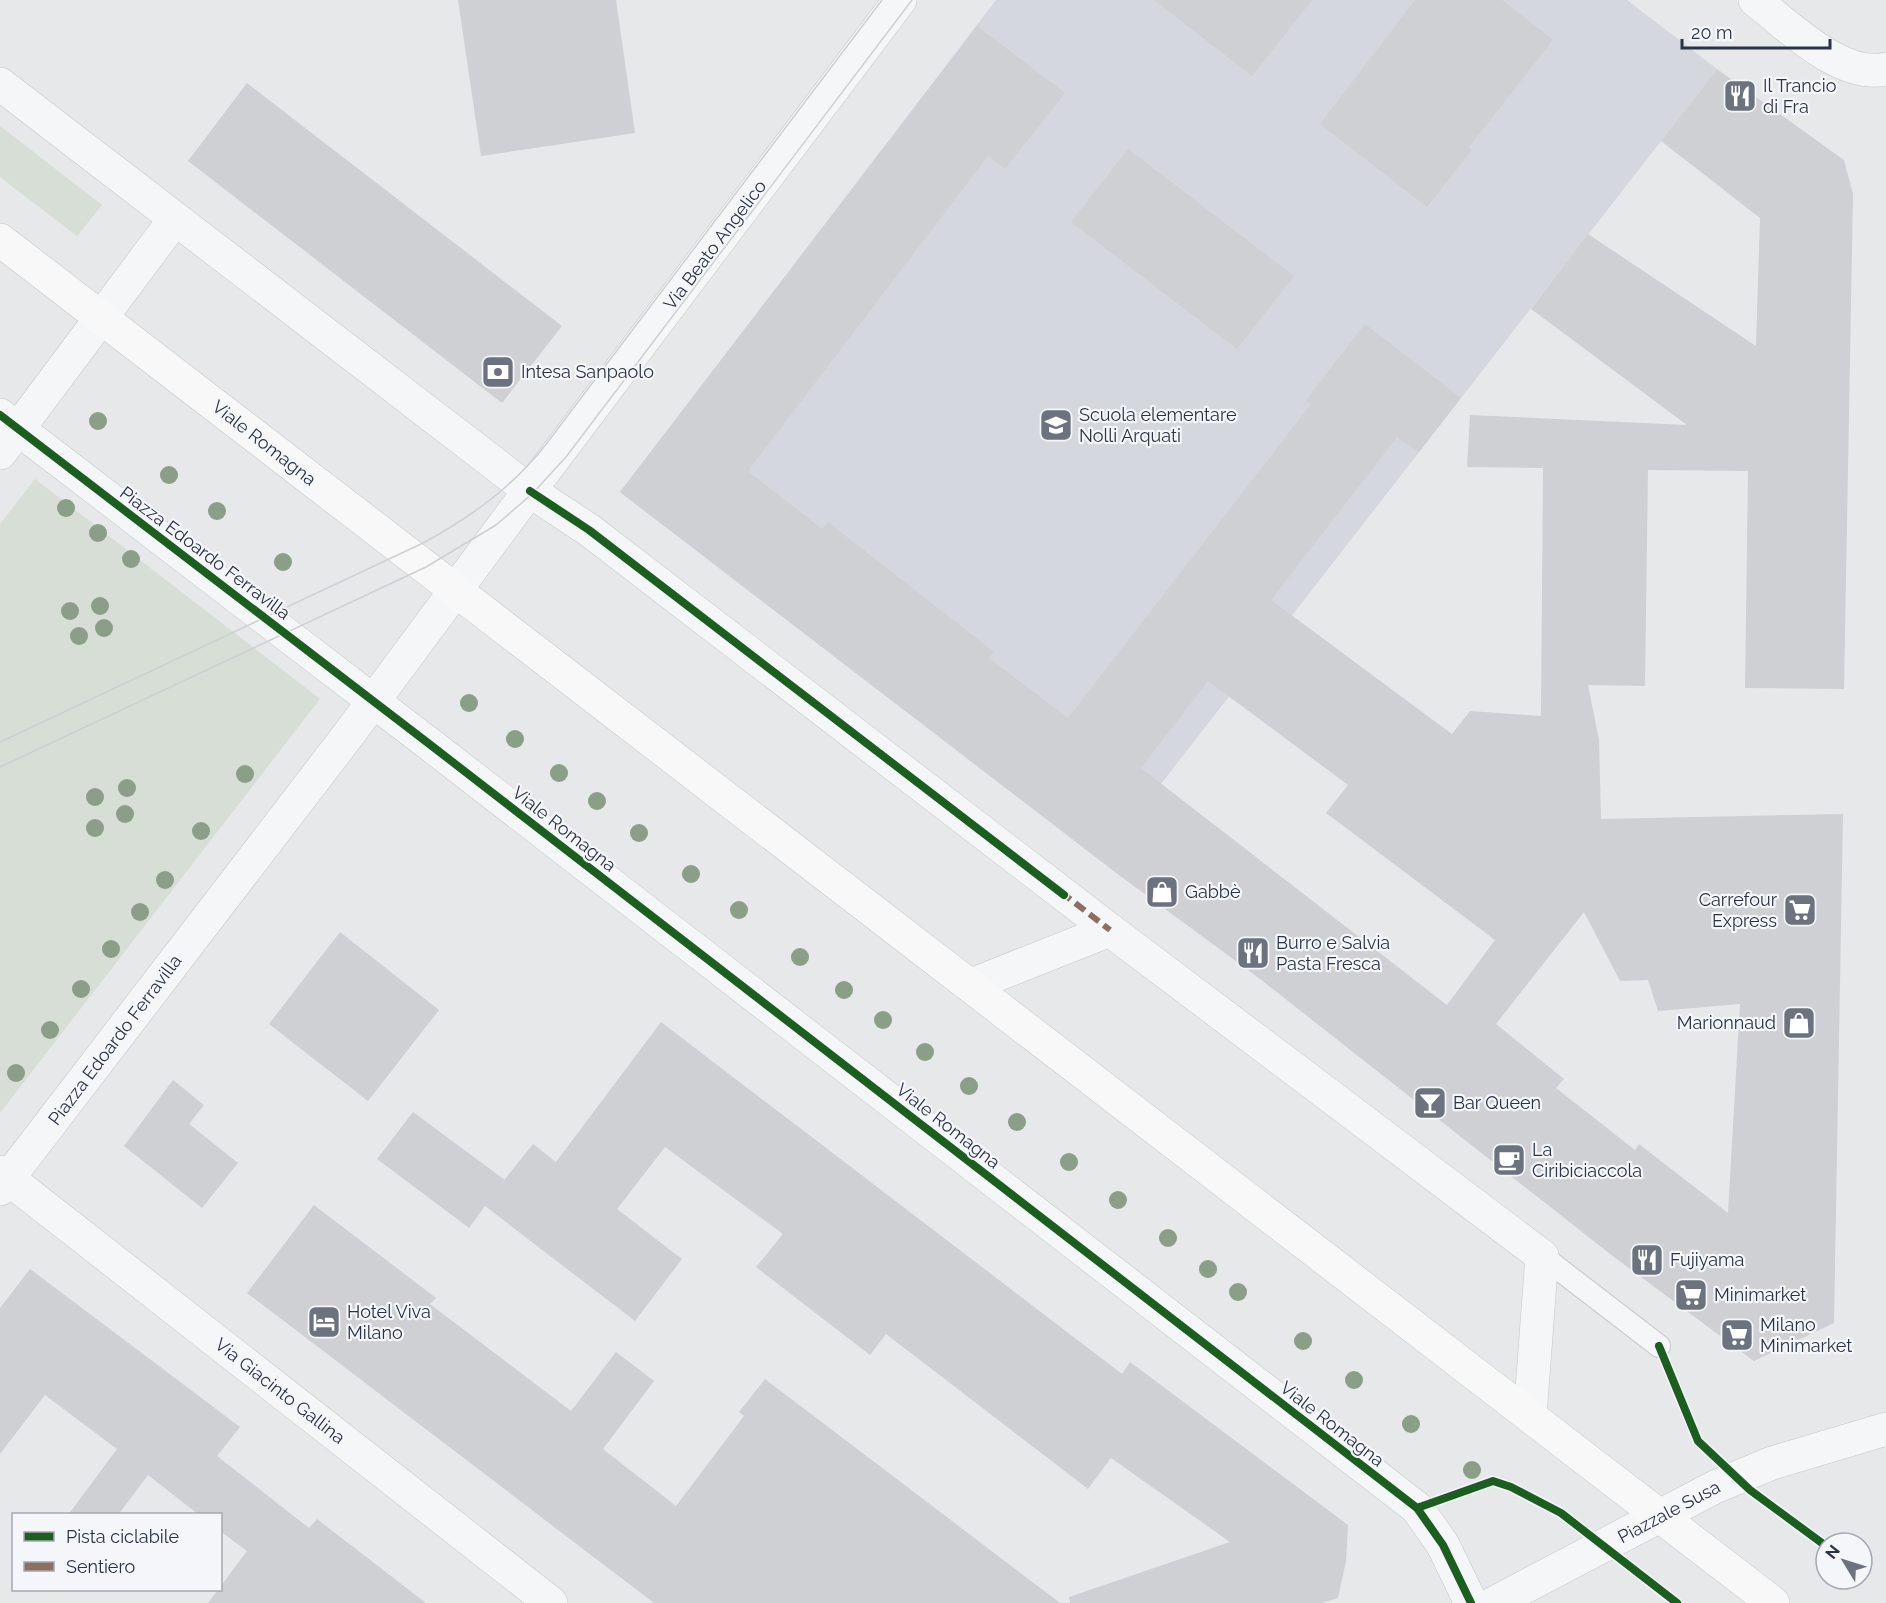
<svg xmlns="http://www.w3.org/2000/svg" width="1886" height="1603" font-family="Raleway,sans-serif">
  <rect width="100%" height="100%" fill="#e6e8ea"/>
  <path fill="#d4d7dd" d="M996,0H1627L1717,69L1101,861L620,492Z"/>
  <g fill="#d6ded6">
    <path d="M0,126L102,205L77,236L0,177Z"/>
    <path d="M35,479L320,699L0,1113V524Z"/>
  </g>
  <g fill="#ced0d3" fill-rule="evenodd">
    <path d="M458,0H616L635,133L481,156Z"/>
    <path d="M1154,0H1312L1252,76Z"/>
    <path d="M1415,0H1502L1553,40L1469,147L1472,150L1427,207L1320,124Z"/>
    <path d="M977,26L1065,93L1005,169L988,156L748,471L822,529L828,522L994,652L989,658L1068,718L1311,404L1306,400L1365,324L1461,398L1419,452L1397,437L1271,600L1452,734L1470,711L1541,716L1543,468L1467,467L1470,415L1687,425L1531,309L1588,234L1756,346L1760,218L1661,141L1717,69L1844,160L1853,194L1844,689L1745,688L1748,471L1648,470L1645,686L1588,685L1599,740L1601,819L1843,814L1834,1323L1754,1361L1614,1257L1260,979L1119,875L620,492ZM1208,681L1348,785L1326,813L1495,940L1447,1005L1141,768ZM1584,912L1620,981L1648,980L1658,1011L1740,1004L1728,1213L1639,1144L1635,1150L1556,1088L1564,1079L1496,1024Z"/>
    <path d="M247,83L562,326L502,403L188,161Z"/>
    <path d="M1128,149L1294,276L1237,349L1071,222Z"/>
    <path d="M340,932L439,1010L368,1101L269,1024Z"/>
    <path d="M661,1022L1122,1374L1130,1362L1348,1525L1346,1561L1338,1598L1322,1603H1070L1069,1597L1230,1542L1111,1458L1088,1489L886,1334L870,1355L756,1267L783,1234L665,1147L617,1209L682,1259L635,1321L485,1206L469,1228L377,1159L413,1112L505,1180L501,1184L533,1144L556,1162Z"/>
    <path d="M173,1080L204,1105L189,1124L238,1163L202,1208L124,1146Z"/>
    <path d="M314,1205L436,1298L430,1304L571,1411L616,1352L654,1381L603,1449L676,1506L744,1416L739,1412L765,1379L1060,1603H654L247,1293Z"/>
    <path d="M30,1269L240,1427L217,1456L309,1528L317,1519L426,1603H208L247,1551L220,1531V1515H199L148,1475L118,1515H68L117,1449L45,1395L0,1454V1308Z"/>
  </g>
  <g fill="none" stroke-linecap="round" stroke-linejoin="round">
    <g stroke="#c4c6c8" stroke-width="24">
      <path id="service" d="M1542,1256L1659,1346"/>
    </g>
    <g stroke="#c4c6c8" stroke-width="34">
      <path id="pedestrian" d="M530,491L589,530L1110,930"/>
    </g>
    <g stroke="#c4c6c8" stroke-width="34">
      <g id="minor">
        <path d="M1755,0C1788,26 1841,79 1886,69"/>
        <path d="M0,84L530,491"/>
        <path d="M0,415L428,743L1417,1508L1443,1545L1471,1603"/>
        <path d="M0,453L175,219"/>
        <path d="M971,985L1110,930L1542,1256L1530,1416"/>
        <path d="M0,1172L551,1603"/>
        <path d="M0,1189L349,734L515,510L900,0"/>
      </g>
    </g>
    <g stroke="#c4c6c8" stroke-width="34">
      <path id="tertiary" d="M1494,1603L1715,1487L1772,1463L1886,1429"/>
    </g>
    <g stroke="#c4c6c8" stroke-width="34">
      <path id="secondary" d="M0,240L1773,1603"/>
    </g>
    <use href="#service" stroke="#f5f6f7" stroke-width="22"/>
    <use href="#pedestrian" stroke="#f5f6f7" stroke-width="33"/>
    <use href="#minor" stroke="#f5f6f7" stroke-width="33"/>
    <use href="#tertiary" stroke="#f5f6f7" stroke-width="33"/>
    <use href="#secondary" stroke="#f8f8f8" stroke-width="33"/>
    <g stroke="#cecfd2" stroke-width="1.5">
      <path d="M0,742L423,543C471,517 513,487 547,443L882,0"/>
      <path d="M0,767L426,567L496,525L532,494L566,457L912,0"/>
    </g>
    <path stroke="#8d6e63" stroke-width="6" stroke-dasharray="12 6" stroke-linecap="butt" d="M1061,892L1110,930"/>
    <g stroke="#f4f6f9" stroke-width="11">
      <g id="cycleway">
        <path d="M0,415L428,743L1417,1508L1443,1545L1471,1603"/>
        <path d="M530,491L589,530L1064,895"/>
        <path d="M1659,1346L1698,1441L1750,1490L1826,1546"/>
        <path d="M1417,1508L1493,1481L1511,1487L1561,1513L1677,1603"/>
      </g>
    </g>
    <use href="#cycleway" stroke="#1b5e20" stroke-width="8"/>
  </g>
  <g fill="#8a9e88">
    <circle cx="98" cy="421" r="9"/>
    <circle cx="169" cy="475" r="9"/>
    <circle cx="66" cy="508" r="9"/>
    <circle cx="217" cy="511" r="9"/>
    <circle cx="98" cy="533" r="9"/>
    <circle cx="131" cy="559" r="9"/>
    <circle cx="283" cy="562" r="9"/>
    <circle cx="100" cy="606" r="9"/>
    <circle cx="70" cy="611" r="9"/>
    <circle cx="104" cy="628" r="9"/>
    <circle cx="79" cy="636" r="9"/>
    <circle cx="469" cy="703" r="9"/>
    <circle cx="515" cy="739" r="9"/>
    <circle cx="559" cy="773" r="9"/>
    <circle cx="245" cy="774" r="9"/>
    <circle cx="127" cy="788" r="9"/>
    <circle cx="95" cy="797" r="9"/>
    <circle cx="597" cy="801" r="9"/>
    <circle cx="125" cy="814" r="9"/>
    <circle cx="95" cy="828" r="9"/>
    <circle cx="201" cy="831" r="9"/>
    <circle cx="639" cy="833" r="9"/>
    <circle cx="691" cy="874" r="9"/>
    <circle cx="165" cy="880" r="9"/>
    <circle cx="739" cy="910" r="9"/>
    <circle cx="140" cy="912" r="9"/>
    <circle cx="111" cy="949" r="9"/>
    <circle cx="800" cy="957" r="9"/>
    <circle cx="81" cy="989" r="9"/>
    <circle cx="844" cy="990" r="9"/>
    <circle cx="883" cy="1020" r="9"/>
    <circle cx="50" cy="1030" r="9"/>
    <circle cx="925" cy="1052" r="9"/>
    <circle cx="16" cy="1073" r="9"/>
    <circle cx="969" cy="1086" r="9"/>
    <circle cx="1017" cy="1122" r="9"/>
    <circle cx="1069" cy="1162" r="9"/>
    <circle cx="1118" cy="1200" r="9"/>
    <circle cx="1168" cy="1238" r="9"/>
    <circle cx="1208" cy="1269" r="9"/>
    <circle cx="1238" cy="1292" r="9"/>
    <circle cx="1303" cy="1341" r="9"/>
    <circle cx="1354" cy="1380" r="9"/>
    <circle cx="1411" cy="1424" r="9"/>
    <circle cx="1472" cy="1470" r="9"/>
  </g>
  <defs>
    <g id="restaurant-square" transform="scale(1.725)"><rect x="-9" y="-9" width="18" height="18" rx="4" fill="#6c737f" stroke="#f4f6f9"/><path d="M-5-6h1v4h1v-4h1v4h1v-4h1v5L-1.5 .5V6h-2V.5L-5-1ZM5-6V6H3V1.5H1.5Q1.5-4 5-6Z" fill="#fff"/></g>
    <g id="bank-square" transform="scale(1.725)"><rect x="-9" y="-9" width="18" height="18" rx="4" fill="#6c737f" stroke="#f4f6f9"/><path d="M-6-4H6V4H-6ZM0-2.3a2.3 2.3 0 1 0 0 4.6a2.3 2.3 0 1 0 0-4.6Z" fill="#fff"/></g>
    <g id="school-square" transform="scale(1.725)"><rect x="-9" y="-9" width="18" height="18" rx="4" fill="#6c737f" stroke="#f4f6f9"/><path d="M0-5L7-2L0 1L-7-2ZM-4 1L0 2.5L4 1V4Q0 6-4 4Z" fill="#fff"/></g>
    <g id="shop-square" transform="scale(1.725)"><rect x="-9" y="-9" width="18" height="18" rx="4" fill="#6c737f" stroke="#f4f6f9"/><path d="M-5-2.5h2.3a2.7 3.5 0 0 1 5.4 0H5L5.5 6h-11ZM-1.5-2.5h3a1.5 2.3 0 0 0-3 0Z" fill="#fff"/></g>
    <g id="supermarket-square" transform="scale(1.725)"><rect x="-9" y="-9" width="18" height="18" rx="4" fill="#6c737f" stroke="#f4f6f9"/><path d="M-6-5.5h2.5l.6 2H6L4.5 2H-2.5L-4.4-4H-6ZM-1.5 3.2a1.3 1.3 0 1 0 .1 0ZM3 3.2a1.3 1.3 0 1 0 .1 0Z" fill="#fff"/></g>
    <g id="bar-square" transform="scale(1.725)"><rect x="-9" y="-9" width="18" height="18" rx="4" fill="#6c737f" stroke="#f4f6f9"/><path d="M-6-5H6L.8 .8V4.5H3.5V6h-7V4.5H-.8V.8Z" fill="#fff"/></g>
    <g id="cafe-square" transform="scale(1.725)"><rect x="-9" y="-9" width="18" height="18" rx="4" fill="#6c737f" stroke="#f4f6f9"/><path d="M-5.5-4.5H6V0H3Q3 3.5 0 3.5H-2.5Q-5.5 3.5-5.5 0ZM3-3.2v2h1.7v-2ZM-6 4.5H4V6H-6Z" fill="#fff"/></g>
    <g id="hotel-square" transform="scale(1.725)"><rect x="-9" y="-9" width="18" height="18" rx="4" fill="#6c737f" stroke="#f4f6f9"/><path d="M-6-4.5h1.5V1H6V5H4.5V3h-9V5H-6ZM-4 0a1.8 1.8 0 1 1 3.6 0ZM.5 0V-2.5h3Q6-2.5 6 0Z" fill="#fff"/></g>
  </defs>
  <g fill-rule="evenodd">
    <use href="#restaurant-square" x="1740" y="96"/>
    <use href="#bank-square" x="498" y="372"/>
    <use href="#school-square" x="1056" y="425"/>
    <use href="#shop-square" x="1162" y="892"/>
    <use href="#supermarket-square" x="1800" y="910"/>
    <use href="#restaurant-square" x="1253" y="953"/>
    <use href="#shop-square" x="1799" y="1023"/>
    <use href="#bar-square" x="1430" y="1103"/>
    <use href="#cafe-square" x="1509" y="1160"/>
    <use href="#restaurant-square" x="1647" y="1260"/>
    <use href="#supermarket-square" x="1691" y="1295"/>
    <use href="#hotel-square" x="324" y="1322"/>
    <use href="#supermarket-square" x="1737" y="1335"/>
  </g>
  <g text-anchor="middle" stroke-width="4.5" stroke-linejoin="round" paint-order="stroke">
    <g font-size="18" fill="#2b3445" stroke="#f4f6f9" text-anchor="start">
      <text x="1763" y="92">Il Trancio<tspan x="1763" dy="21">di Fra</tspan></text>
      <text x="521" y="378">Intesa Sanpaolo</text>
      <text x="1079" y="421">Scuola elementare<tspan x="1079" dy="21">Nolli Arquati</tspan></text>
      <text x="1185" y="898">Gabbè</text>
      <text x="1777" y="906" text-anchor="end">Carrefour<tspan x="1777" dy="21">Express</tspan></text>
      <text x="1276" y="949">Burro e Salvia<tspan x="1276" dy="21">Pasta Fresca</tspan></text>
      <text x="1776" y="1029" text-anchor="end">Marionnaud</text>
      <text x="1453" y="1109">Bar Queen</text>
      <text x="1532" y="1156">La<tspan x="1532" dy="21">Ciribiciaccola</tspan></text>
      <text x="1670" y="1266">Fujiyama</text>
      <text x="1714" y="1301">Minimarket</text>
      <text x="347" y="1318">Hotel Viva<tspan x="347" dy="21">Milano</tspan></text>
      <text x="1760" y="1331">Milano<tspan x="1760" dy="21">Minimarket</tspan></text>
    </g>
    <g font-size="18" fill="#2b3445" stroke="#f4f6f9">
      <text transform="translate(715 245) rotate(-53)" y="6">Via Beato Angelico</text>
      <text transform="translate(264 443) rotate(38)" y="6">Viale Romagna</text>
      <text transform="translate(205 553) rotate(37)" y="6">Piazza Edoardo Ferravilla</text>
      <text transform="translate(564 829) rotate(38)" y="6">Viale Romagna</text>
      <text transform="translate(115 1040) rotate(-53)" y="6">Piazza Edoardo Ferravilla</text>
      <text transform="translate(948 1126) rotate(38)" y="6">Viale Romagna</text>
      <text transform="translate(280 1391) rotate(38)" y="6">Via Giacinto Gallina</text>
      <text transform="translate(1332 1424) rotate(38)" y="6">Viale Romagna</text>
      <text transform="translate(1669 1512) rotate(-28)" y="6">Piazzale Susa</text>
    </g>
  </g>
  <rect x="12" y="1513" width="210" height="78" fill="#f4f6f9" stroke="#a4a8b1" stroke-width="1.5"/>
  <rect x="24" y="1532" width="30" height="9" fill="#1b5e20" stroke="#a4a8b1" stroke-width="1.5"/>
  <text x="66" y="1543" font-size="18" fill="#2b3445">Pista ciclabile</text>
  <rect x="24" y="1562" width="30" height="9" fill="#8d6e63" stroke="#a4a8b1" stroke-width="1.5"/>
  <text x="66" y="1573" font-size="18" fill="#2b3445">Sentiero</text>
  <g transform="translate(1844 1561) rotate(308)"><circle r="28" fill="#f4f6f9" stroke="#a4a8b1" stroke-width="1.5"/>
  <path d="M0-4.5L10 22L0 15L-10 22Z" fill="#6c737f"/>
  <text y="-9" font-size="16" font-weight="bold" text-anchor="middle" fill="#2b3445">N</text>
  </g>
  <path d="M1682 39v9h148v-9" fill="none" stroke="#2b3445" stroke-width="3"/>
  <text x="1691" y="39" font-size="18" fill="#2b3445" stroke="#f4f6f9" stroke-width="4.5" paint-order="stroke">20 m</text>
</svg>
